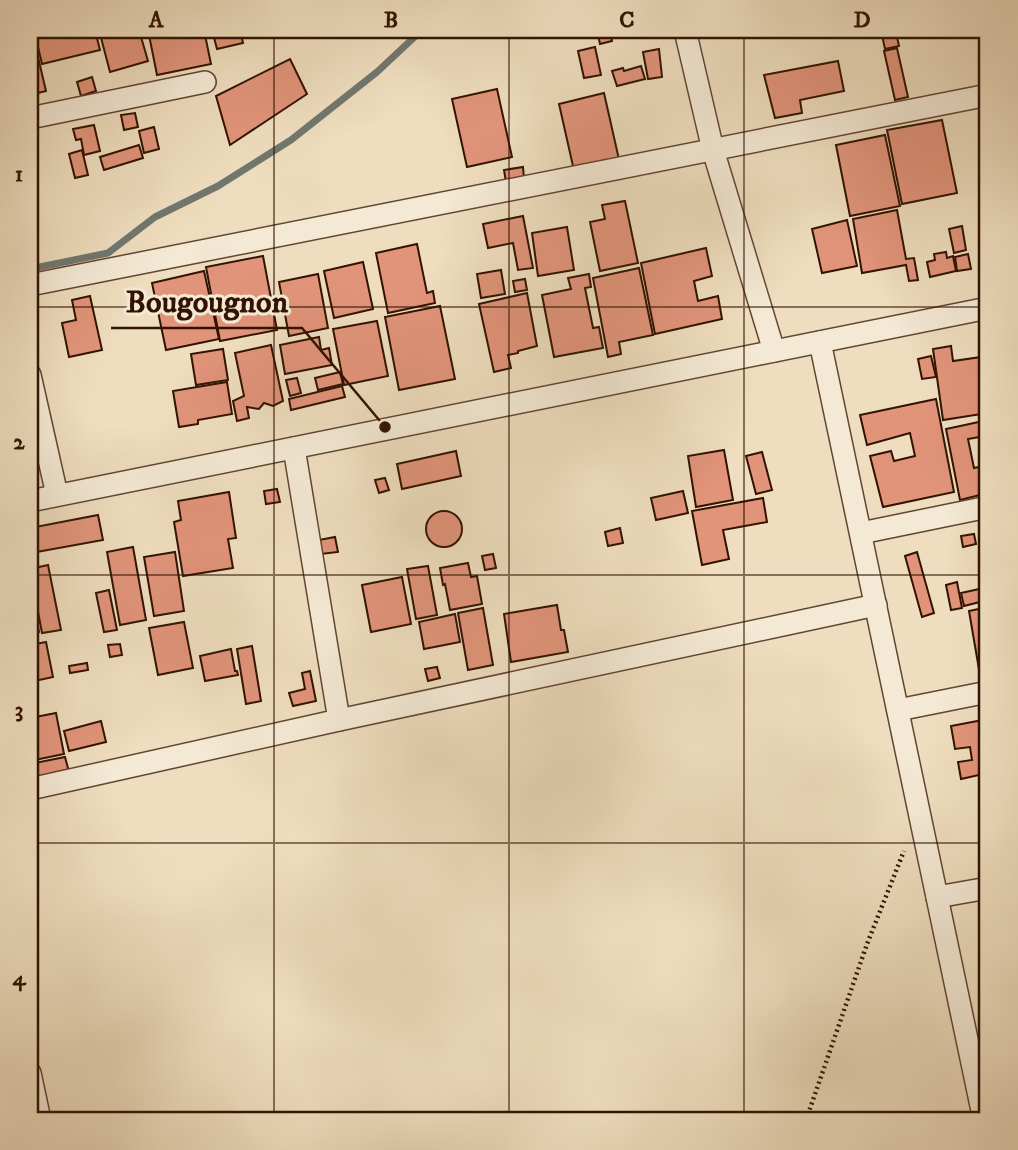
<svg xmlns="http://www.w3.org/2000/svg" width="1018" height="1150" font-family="'IM FELL DW Pica',serif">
  <rect width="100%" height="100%" fill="#eeddbe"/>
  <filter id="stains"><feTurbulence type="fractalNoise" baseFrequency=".00286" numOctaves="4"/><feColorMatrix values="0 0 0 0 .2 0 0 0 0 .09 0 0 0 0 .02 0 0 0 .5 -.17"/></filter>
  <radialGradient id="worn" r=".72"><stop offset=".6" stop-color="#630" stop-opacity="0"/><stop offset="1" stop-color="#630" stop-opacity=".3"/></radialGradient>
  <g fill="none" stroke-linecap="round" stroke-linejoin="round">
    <path stroke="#71776f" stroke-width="7" d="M30,269L108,253L155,217L218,186L291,140L377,72L422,30"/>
  </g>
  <g fill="#e1947a" stroke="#321302" stroke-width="2">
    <path d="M53,30H95L100,50L42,64L35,34Z"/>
    <path d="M99,30H139L148,61L110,72Z"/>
    <path d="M148,30H204L211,64L157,75Z"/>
    <path d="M212,30H240L243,43L217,49Z"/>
    <path d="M597,30H610L612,41L600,44Z"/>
    <path d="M896,32L899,46L885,49L882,35Z"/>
    <path d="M34,40L46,91L30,95V41Z"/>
    <path d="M595,47L601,75L584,78L578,51Z"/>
    <path d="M897,48L908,97L895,100L884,51Z"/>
    <path d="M659,49L662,77L648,79L643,52Z"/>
    <path d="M290,59L307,94L230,145L216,96Z"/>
    <path d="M838,61L844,91L800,100L802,113L775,118L764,75Z"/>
    <path d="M641,66L645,79L617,86L612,71L623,68L624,71Z"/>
    <path d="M92,77L96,91L81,96L77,82Z"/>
    <path d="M497,89L512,157L467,167L452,99Z"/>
    <path d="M604,93L620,164L575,175L559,104Z"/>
    <path d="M135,113L138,127L124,130L121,115Z"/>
    <path d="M942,120L957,193L902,204L887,130Z"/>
    <path d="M94,125L100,151L84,155L81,139L76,140L73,129Z"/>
    <path d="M154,127L159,149L144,153L139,131Z"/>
    <path d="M885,135L900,206L850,216L836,145Z"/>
    <path d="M139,145L143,158L104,170L100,157Z"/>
    <path d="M82,150L88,175L75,178L69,154Z"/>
    <path d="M523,167L524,179L506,182L504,170Z"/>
    <path d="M625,201L638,263L600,271L590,222L605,219L602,205Z"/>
    <path d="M897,210L906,259L914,258L918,280L909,281L906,265L862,273L853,219Z"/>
    <path d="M523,216L533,268L518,270L513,243L488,248L483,224Z"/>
    <path d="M847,220L857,266L822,273L812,229Z"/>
    <path d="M962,226L966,250L954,253L949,229Z"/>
    <path d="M567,227L574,270L538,276L532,233Z"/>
    <path d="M417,244L427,293L433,291L435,303L388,313L376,253Z"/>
    <path d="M706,248L712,276L694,281L698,301L718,296L722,319L655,334L641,263Z"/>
    <path d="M946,252L947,258L953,256L956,271L930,277L927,262L935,260L934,254Z"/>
    <path d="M968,254L971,269L957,271L955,257Z"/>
    <path d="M263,256L277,330L220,341L206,267Z"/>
    <path d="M363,262L373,309L334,318L324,271Z"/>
    <path d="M639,268L653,335L619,342L621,354L608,357L593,278Z"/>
    <path d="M501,270L505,294L481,298L477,274Z"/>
    <path d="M204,271L219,339L166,350L152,283Z"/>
    <path d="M318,274L328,328L289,336L279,282Z"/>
    <path d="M589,274L591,287L585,288L593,328L599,327L603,348L554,357L542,295L571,289L568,278Z"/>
    <path d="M525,279L527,290L515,292L513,281Z"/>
    <path d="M527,293L537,346L518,351V353L508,355L511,368L494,372L479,304Z"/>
    <path d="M90,296L102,350L69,357L62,323L76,320L72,300Z"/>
    <path d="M440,306L455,379L399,390L385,317Z"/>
    <path d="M377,321L388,376L344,385L333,329Z"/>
    <path d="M319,337L321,350L329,348L332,365L285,374L280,345Z"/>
    <path d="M271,345L283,401L273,406L264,403L259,409L247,407L249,418L237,421L233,401L244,396L235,353Z"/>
    <path d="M951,346L953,361L988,356V413L943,420L933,349Z"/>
    <path d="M223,349L228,380L196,385L191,354Z"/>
    <path d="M931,356L936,377L922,379L918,359Z"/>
    <path d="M340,372L343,384L318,390L315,378Z"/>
    <path d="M297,378L301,393L290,396L286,380Z"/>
    <path d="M227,382L232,414L198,420V424L179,427L173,391Z"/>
    <path d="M342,386L345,397L291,410L289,399Z"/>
    <path d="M936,399L954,492L883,507L870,456L891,451L894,461L915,456L910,433L867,445L860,415Z"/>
    <path d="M988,420V455L985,436L968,439L974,468L988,465V493L960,500L946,429Z"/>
    <path d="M724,450L733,500L696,507L688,456Z"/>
    <path d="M456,451L461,476L402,489L397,464Z"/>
    <path d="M762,452L772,490L756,494L746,456Z"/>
    <path d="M385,478L389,490L379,493L375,480Z"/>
    <path d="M277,489L280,502L266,504L264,491Z"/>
    <path d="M683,491L688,513L656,520L651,498Z"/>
    <path d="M229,492L236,538L228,539L233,568L183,576L174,522L181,520L178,501Z"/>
    <path d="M763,498L767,522L723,530L729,559L702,565L692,511Z"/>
    <circle cx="444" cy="529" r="18"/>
    <path d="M98,515L103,540L31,553L30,528Z"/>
    <path d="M620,528L623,543L608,546L605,532Z"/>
    <path d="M974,534L976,544L963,547L961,536Z"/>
    <path d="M335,537L338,552L321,554L319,540Z"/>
    <path d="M133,547L146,620L120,625L107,552Z"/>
    <path d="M175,552L184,611L154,616L144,557Z"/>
    <path d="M917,552L934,613L922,617L905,556Z"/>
    <path d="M493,554L496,568L485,570L482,556Z"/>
    <path d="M468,563L471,577L477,576L482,604L450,610L445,584L443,585L440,568Z"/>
    <path d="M48,565L61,630L42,633L30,569Z"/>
    <path d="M428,566L437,615L416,619L407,569Z"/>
    <path d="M402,577L411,624L371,632L362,585Z"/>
    <path d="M30,580L39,632L30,634Z"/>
    <path d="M957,582L962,608L951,610L946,585Z"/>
    <path d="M988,587V600L964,606L961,593Z"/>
    <path d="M109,590L117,630L104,632L96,593Z"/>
    <path d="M557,605L561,630H564L568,652L511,662L504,614Z"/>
    <path d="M988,607V636L985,637L986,645L988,644V680L981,681L969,611Z"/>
    <path d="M483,608L493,665L468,670L458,613Z"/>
    <path d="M455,614L460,642L424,649L419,622Z"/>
    <path d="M184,622L193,668L158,675L149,628Z"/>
    <path d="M46,642L53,677L30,682V645Z"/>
    <path d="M120,644L122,655L110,657L108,645Z"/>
    <path d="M252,646L261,701L246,704L237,649Z"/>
    <path d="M231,649L235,671H237L238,675L205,681L200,656Z"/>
    <path d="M87,663L88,670L70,673L69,666Z"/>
    <path d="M437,667L440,678L428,681L425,669Z"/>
    <path d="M310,671L316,701L293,706L289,693L305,689L302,673Z"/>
    <path d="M56,713L64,754L30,761V718Z"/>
    <path d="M988,719V764H987L988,773L961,779L958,762L972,760L970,747L955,749L951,726Z"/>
    <path d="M101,721L106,742L69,751L64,731Z"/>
    <path d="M65,757L69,772L30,780V764Z"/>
  </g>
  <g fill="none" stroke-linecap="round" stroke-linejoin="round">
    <g stroke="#614631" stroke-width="24">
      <g id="street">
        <path d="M685,30L713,150L774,351"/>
        <path d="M30,118L205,82"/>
        <path d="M30,285L988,95"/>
        <path d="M820,342L984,1120"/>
        <path d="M30,375L57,495"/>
        <path d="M294,448L339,720"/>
        <path d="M30,501L988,308"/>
        <path d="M861,533L988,507"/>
        <path d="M898,710L988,692"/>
        <path d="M30,789L339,720L876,605"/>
        <path d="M937,897L988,888"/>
        <path d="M30,1073L40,1120"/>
      </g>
    </g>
    <path stroke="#321302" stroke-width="4.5" stroke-dasharray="2 3.5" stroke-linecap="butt" d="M806,1120L867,944L904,851"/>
    <use href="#street" stroke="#f4e9d5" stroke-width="21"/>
  </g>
  <path fill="none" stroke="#321302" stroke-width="2" stroke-opacity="0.55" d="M274,30V1120M509,30V1120M744,30V1120M30,307H988M30,575H988M30,843H988"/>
  <path fill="none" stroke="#321302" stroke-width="2.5" d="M385 427L302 328H111"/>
  <circle fill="#321302" stroke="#f4e9d5" stroke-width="2.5" cx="385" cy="427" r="7"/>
  <g font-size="32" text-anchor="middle" font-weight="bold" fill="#321302" stroke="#f4e9d5" stroke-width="6" stroke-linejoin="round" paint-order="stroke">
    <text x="207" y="312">Bougougnon</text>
  </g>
  <rect width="1018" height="1150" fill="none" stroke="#eeddbe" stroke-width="77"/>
  <rect x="38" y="38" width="941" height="1074" fill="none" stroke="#321302" stroke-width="2.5"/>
  <g font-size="23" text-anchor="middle" font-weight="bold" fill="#321302">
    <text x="156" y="27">A</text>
    <text x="391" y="27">B</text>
    <text x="627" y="27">C</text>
    <text x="862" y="27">D</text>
    <text x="19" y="181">1</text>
    <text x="19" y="449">2</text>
    <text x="19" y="717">3</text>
    <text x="19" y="985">4</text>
  </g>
  <rect width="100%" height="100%" filter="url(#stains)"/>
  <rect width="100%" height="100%" fill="url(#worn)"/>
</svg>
